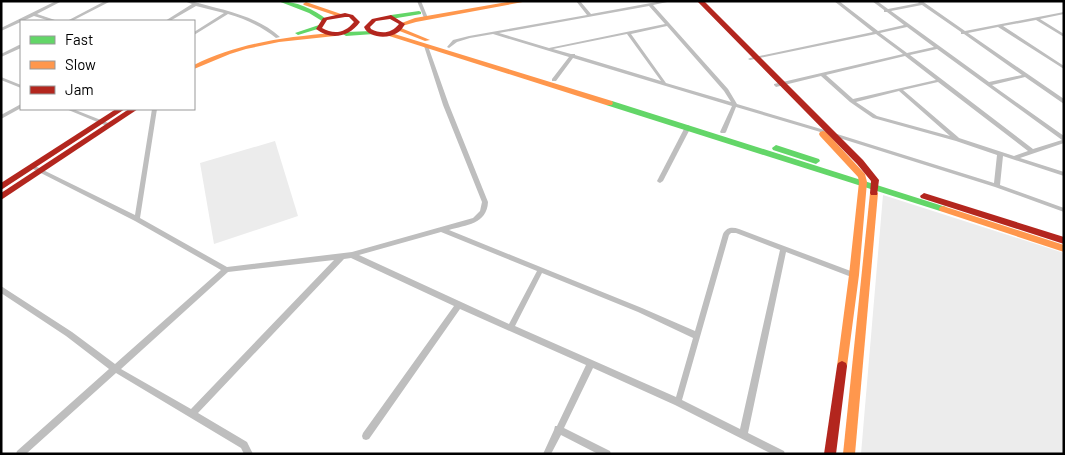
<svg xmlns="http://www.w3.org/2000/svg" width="1065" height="455" font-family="Barlow,sans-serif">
  <rect width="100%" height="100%" fill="#fff"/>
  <g fill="#ececec">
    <path d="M275,141L298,216L214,244L200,163Z"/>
    <path d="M883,195L1064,253V454H861Z"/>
  </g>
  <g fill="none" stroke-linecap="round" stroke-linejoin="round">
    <g fill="#bebebe" fill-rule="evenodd">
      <path d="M56,1H62L37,14L55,20V21H50L34,16L1,31V28Z"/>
      <path d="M105,1H111L72,21H67Z"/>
      <path d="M184,1H191C222,10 256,15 280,37L276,38C262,27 246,19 228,14L194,35V32L224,13L196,6L170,21H165L192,4Z"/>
      <path d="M417,1H421L428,18V19L424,18Z"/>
      <path d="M576,1H580L591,14L662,1H672L653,5L728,89L737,104L821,129L994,183L997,155L956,141L873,118L850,102L821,76L776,87L774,85V84L903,54L876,34L750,60L748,59L750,58L873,32L834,1H839L878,31L904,25L887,12H884V10L872,1H877L888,9L919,3L917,1H922L965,31L1064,12V14L1040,19L1064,34V37L1036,20L1003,26L1064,66V69L998,27L968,33L1064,99V104L1025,77L992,85L1064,136V143L1020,158L1064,172V176L1003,156L1000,185L1064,208V212L995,187L817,131L736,107L726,132L725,133H721L720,132L732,106L573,58L556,81H552V79L569,57L493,34L470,38L457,42L449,48L447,47L453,40L469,36L587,15ZM922,5L961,32V34H964L1022,75L989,82L891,11ZM649,6L665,24L549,48L499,33ZM667,26L724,91L731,102L666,83L631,34ZM907,27L934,47L907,53L880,33ZM627,34L661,81L575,55V54H571L553,49ZM937,49L1062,140L1033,149L910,55ZM905,56L936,80L853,99L826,75ZM938,82L1028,151L1014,156L959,138L958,137L903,90ZM899,91L950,136L877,116L856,102Z"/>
      <path d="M19,45H21V48L1,57V54Z"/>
      <path d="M424,45H428V46L449,105L488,202C487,224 466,225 449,230L642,308L695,331L723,234C727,227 732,227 739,229L856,273L857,275L856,277L854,278L786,252L748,433L784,451L785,454H772L675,405L593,368L564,428L610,451L611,454H598L561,435L551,454H543L554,430L555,426H557L586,365L460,309L369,439L366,440L363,439L362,436L363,433L454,306L351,258L344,259L198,413L247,442L253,454H244L241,448L116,373L26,454H16L17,451L109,369L66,336L1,293V286L72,332L115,364L221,270L135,221L31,168L30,167L31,166H35L135,215L152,109H157L140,218L227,267L352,252L473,218L480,211L482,202L443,105L424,46ZM441,232L537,271L509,324L359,255ZM731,233H736L780,250L740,429L682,400L729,235ZM334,260L191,409L121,369L228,272ZM542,273L638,312L693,338L676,397L515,326Z"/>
      <path d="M1,77L21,85V88L1,80Z"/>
      <path d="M21,104V108L1,119V115Z"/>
      <path d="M66,109H73L111,124L112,125L109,127L107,126Z"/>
      <path d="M688,125L691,127L663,181L660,183L658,182L657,181L685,127Z"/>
    </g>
    <g fill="#63d668" fill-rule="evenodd">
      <path d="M278,1C295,1 315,9 327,20L322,21L309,13Z"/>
      <path d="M419,11L421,12V14L391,19L388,17L391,15Z"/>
      <path d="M319,25L322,27L321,28L298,35L295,33Z"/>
      <path d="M372,31L375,33L374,34L346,36L343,34L346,32Z"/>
      <path d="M606,101H612L946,207L947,209L946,211H940L606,105Z"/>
      <path d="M776,145L819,159L820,161L816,164L773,150L772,148Z"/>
    </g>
    <g fill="#ff974d" fill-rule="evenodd">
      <path d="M513,1H528L416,22L402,26L399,24L415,18Z"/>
      <path d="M306,2L341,14L342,15L337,16L304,5L303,4Z"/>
      <path d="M397,28H401L430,40L425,41L397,30Z"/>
      <path d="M388,32L612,101L613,103L612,105H606L386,35V33Z"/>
      <path d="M333,33L336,35L335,36L279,42L246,49L230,54L194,69V65C238,43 285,37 333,33Z"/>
      <path d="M823,131L826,132L865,174L867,182L859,275L847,366L846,369L842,371L838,369L837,366L849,275L859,182L858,177L820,136L819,134L820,132Z"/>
      <path d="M874,190L878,193L855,454H843L870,193Z"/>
      <path d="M943,206L1064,245V252L940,211L939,209L940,207Z"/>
    </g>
    <g fill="#b3261e" fill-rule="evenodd">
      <path d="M697,1H704L863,160L879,180L877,195H871L870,193L871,181L857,164Z"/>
      <path d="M345,13L353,15L360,22C349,37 331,41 316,29L323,18ZM345,17H349L354,22C345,33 334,35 322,28L327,20Z"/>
      <path d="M391,15L405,24C403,27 401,31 397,33C388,39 368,38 364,27L372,19ZM390,19L399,24C391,34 381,34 371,29L370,27L376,21Z"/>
      <path d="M116,109H125L1,190V183Z"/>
      <path d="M129,109H138L1,200V193Z"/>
      <path d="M924,193L1064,237V244L921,198L920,196Z"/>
      <path d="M842,361L846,363L847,366L836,454H824L837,366L838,363Z"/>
    </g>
  </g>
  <rect width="1065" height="455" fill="none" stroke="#000000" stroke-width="5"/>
  <rect x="20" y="20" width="175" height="90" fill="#ffffff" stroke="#999999"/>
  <rect x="30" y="36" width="25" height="8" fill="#63d668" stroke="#999999"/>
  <text x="65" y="45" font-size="15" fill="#000000">Fast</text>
  <rect x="30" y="61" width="25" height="8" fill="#ff974d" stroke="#999999"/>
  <text x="65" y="70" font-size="15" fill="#000000">Slow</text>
  <rect x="30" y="86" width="25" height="8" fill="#b3261e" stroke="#999999"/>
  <text x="65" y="95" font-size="15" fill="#000000">Jam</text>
</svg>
